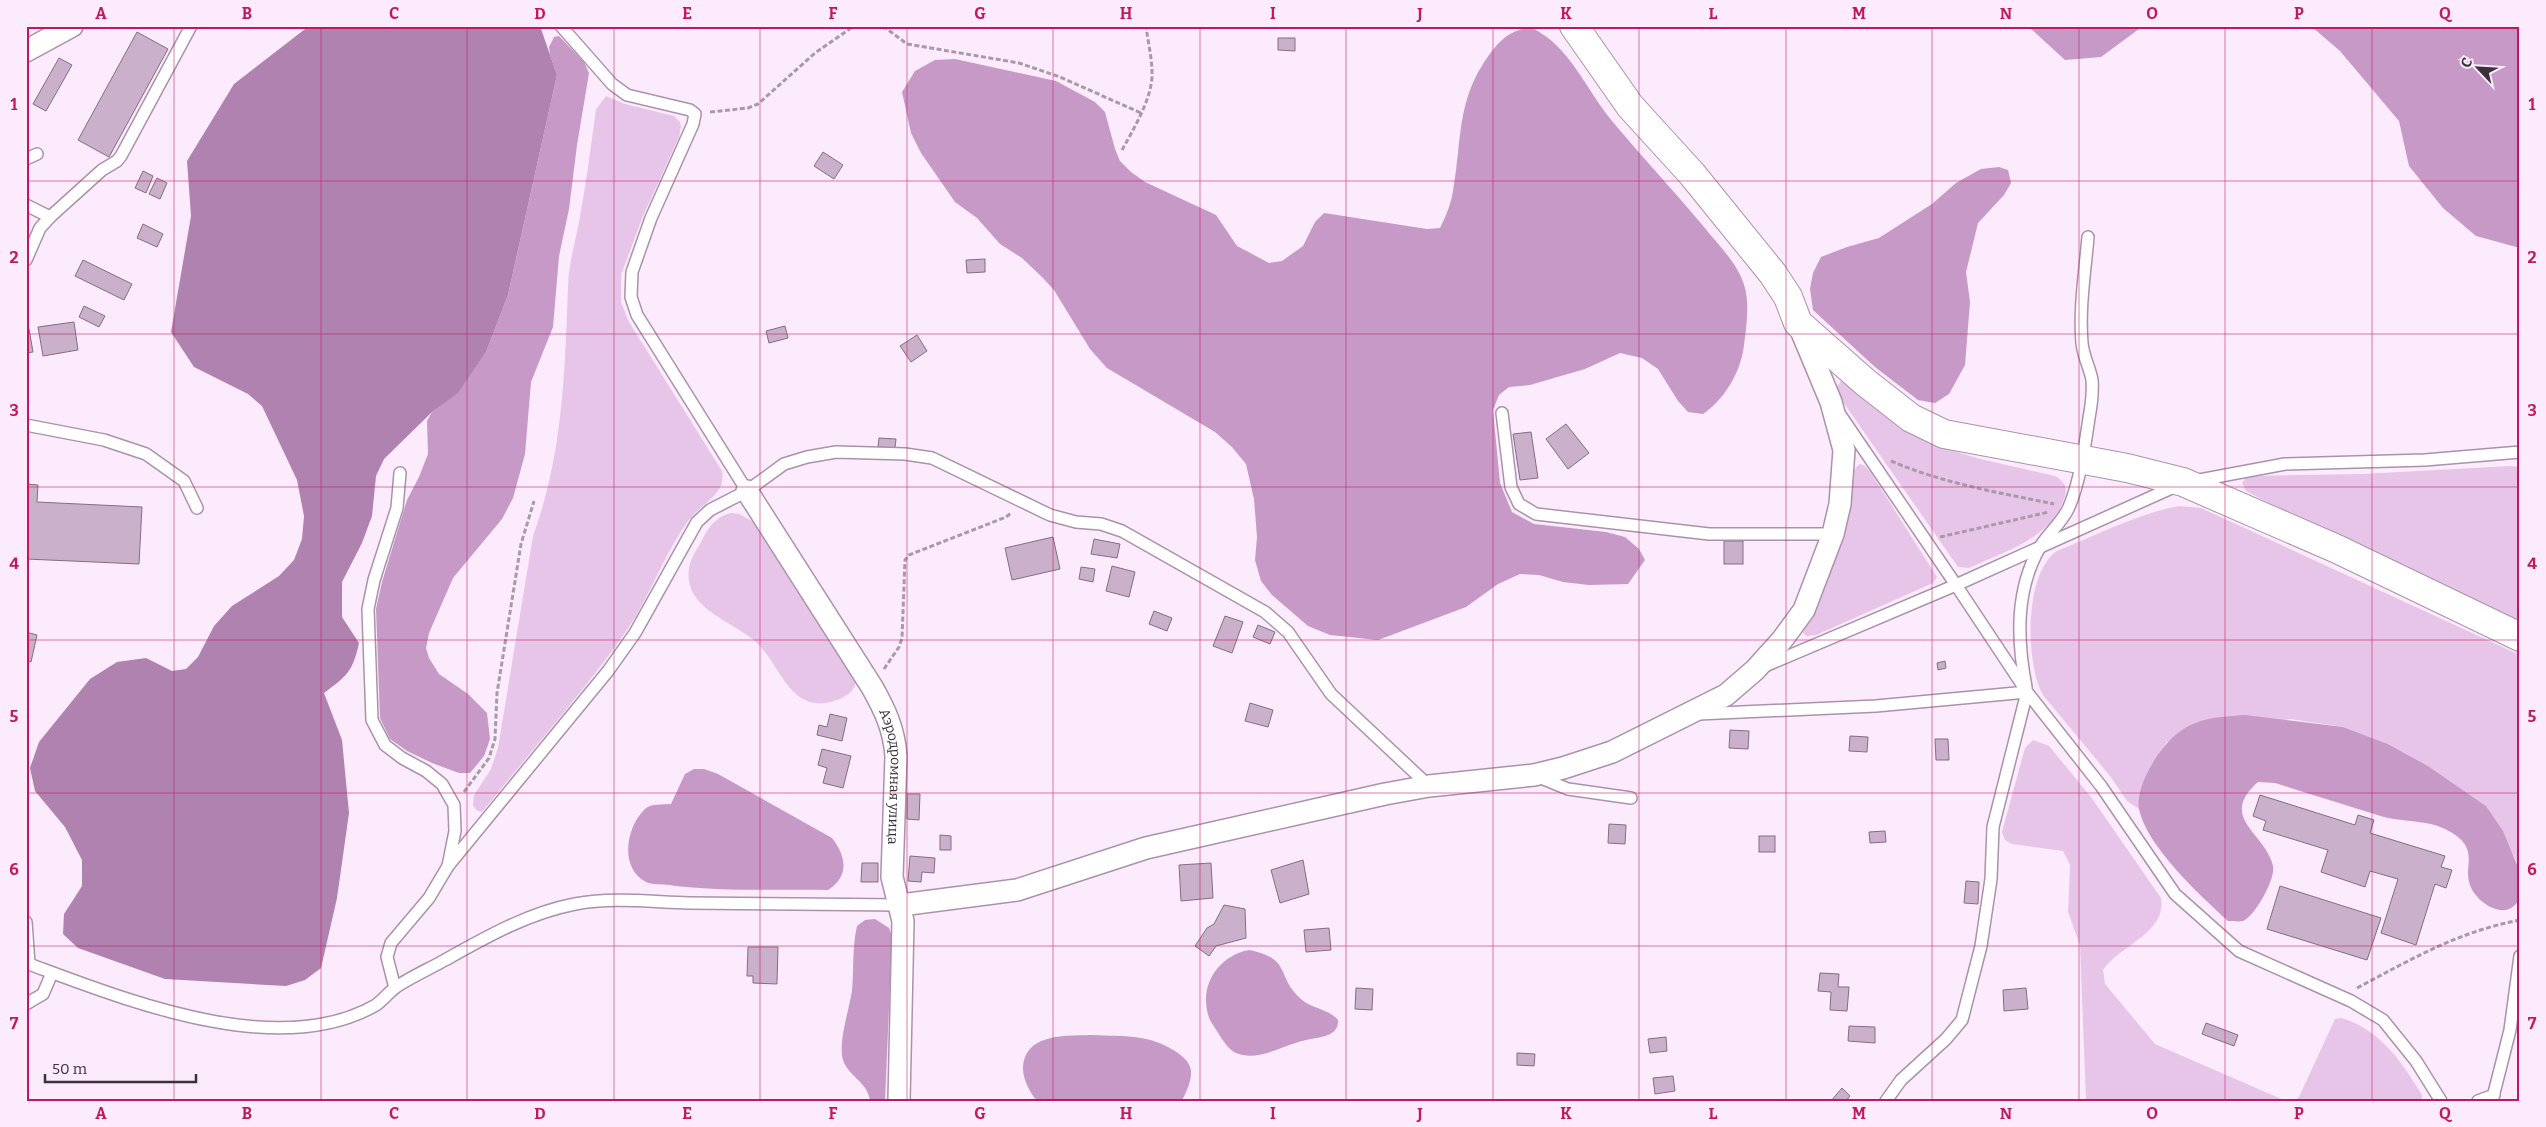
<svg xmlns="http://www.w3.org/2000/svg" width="2546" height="1127" font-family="Bitter,serif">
  <rect width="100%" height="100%" fill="#fcebfc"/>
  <g fill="#e7c5e8">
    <path d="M606,96L625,104L674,116L680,122L681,127L679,137L643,216L621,275V302L629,322L722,471C727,495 701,503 688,521C664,554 650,596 627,630C583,693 530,752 482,812L476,810L473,805L474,795L491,769L498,748L533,536C563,454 565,371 568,285C569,263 575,243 579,222C586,184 591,146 596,109Z"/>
    <path d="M1842,380L1938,446L1980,459L2055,476C2065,482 2068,488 2064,499C2051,539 2004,551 1969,568L1958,567L1841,399C1837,391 1835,387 1842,380Z"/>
    <path d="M1860,464L1865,466L1871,473L1937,577L1933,583L1816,635L1807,636L1803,633L1804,627C1825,589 1842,547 1850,504C1852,492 1849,470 1860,464Z"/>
    <path d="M2510,466L2520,467V624L2263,500L2246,491L2242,483L2247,476L2362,474Z"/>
    <path d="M2179,506L2201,508L2520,655V872L2515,858L2486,806L2428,766L2388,744L2343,727L2290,719L2167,742C2152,764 2142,782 2139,809L2127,801L2110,776L2043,695C2025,663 2024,573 2057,551C2097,535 2137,514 2179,506Z"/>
    <path d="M731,513L739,514L752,521L856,682C854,691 846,697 837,700C790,717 782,666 756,642C732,620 683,609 689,568C690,560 696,551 700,544C707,530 714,517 731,513Z"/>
    <path d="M2033,740L2049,746L2091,797L2161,898C2167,933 2120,945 2103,970L2105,984L2155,1044L2286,1101H2086L2080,945L2068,912L2070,865L2063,851L2012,844L2005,840L2002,832L2025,748Z"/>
    <path d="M2341,1018C2380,1029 2401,1061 2422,1095L2421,1101H2294L2299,1097L2335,1019Z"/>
  </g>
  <g fill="#c699c7">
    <path d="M2028,26H2143L2101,57L2065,60Z"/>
    <path d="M2311,26H2520V248L2476,236L2443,208L2409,166L2399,121L2340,51Z"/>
    <path d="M1532,28C1570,46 1586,90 1612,121C1642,157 1674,191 1704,227C1719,246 1742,267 1746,293C1749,309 1746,329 1744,345C1741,372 1724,400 1703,414L1688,412L1678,401L1658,369L1642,358L1620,353L1585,369L1530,385L1509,387L1499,395L1493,410L1500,483L1512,512L1534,524L1606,532L1625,537L1639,549L1645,560L1628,584L1589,585L1563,582L1539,575L1520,574L1498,584L1466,607L1378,640L1330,635L1308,626L1272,595L1261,581L1255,560L1257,537L1254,499L1246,464L1232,447L1215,432L1107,368L1090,349L1054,290L1042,277L1022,258L1000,244L977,218L955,202L921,153L911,133L902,92L915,71L935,60L955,59L1056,81L1095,102L1105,112L1115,149L1120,161L1131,172L1145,182L1216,215L1237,246L1269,263L1282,261L1303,246L1315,222L1324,213L1427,229L1440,228C1446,216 1451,204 1453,191C1462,141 1456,100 1489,55C1501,39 1511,29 1532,28Z"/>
    <path d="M559,36L584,62L589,73L577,145L569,209L559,256L553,327L531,382L525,454L513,498L502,519L453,578L429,633L426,648L429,658L439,674L468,694L487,713L490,739L484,756L470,773H459L432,763L407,751L390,739L380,718L376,609L382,582L407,500L419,477L428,454L427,421L432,412L458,392L486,352L508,295L557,75L550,55L549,47L554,37Z"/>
    <path d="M1999,167L2008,170L2011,183L2004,195L1978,223L1966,272L1970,302L1965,365L1949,394L1935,403L1918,400L1875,367L1813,310L1810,289L1813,273L1821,257L1847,247L1879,238L1932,204L1956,183L1981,169Z"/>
    <path d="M2245,715L2343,727L2388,744L2428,766L2486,806L2503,831L2520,872L2518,902C2516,904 2512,908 2509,909C2495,915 2474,898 2470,885C2463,867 2479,851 2454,834C2432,819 2408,823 2384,817C2348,806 2311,794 2275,783L2258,782C2217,818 2266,833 2273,866C2276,878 2255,916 2243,921C2239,922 2232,921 2228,921C2200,895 2147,847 2139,809C2136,792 2148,770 2157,756C2183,720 2203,718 2245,715Z"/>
    <path d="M694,769H704L718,774L832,838C846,856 850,876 828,890C775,889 721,892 669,885C662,884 652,885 646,882C619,868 626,827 645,809C652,803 662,805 671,804L685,774Z"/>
    <path d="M875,919L889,928L892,936L885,1101H870C868,1082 848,1076 843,1060C838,1042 849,1010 852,991C854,970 852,948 857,926L865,920Z"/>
    <path d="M1249,950C1293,959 1275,976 1301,999C1312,1009 1329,1009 1338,1020C1339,1037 1319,1037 1306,1040C1286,1044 1260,1061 1239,1054C1230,1052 1225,1043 1220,1036C1217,1031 1213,1025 1210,1020C1197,988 1217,956 1249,950Z"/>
    <path d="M1091,1035C1125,1037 1148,1033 1178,1053C1183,1057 1188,1061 1190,1067C1194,1077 1186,1092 1182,1101H1037C1030,1093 1023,1079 1023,1069C1024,1033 1065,1036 1091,1035Z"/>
  </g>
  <path fill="#af82b0" d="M309,26H540L557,75L508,295L486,352L458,393L432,412L384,459L376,476L372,516L362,543L342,582V617L359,643C353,671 347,676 324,693L342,740L349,813L337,898L321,968L305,980L286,986L165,979L78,948L63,934L64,914L82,886V860L65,827L35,791L30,768L39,742L90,679L117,662L146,658L172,671L186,669L198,657L214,626L232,606L279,576L294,560L302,539L304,516L297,480L262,406L248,394L194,367L171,332L191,216L187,161L234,84Z"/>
  <g fill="#cab0ca" stroke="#856d85">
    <path d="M137,32L168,49L109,157L78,140Z"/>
    <path d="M1278,38H1295V51L1278,50Z"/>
    <path d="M59,58L72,65L46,111L33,104Z"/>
    <path d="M823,152L843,165L834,179L814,166Z"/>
    <path d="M143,171L153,176L146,193L135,188Z"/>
    <path d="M157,178L167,183L160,199L149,194Z"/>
    <path d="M143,224L163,234L157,247L137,238Z"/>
    <path d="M985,259V272L967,273L966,260Z"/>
    <path d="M83,260L132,284L124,300L75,276Z"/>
    <path d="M84,306L105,316L99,327L79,317Z"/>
    <path d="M74,322L78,350L43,356L38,327Z"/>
    <path d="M785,326L788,338L769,343L766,331Z"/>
    <path d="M29,329L33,352L26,353V330Z"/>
    <path d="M917,335L927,351L911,362L900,346Z"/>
    <path d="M1566,424L1589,453L1568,469L1546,439Z"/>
    <path d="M1531,432L1538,478L1520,480L1513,434Z"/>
    <path d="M879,438L896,439L895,448L878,447Z"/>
    <path d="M26,484L38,485L37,502L142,507L139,564L26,559Z"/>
    <path d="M1053,537L1060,569L1012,580L1005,548Z"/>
    <path d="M1094,539L1120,544L1117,558L1091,554Z"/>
    <rect x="1724" y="541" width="19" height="23"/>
    <path d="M1112,566L1135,572L1129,597L1106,591Z"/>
    <path d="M1081,567L1095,569L1093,582L1079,579Z"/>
    <path d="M1154,611L1172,618L1167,631L1149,624Z"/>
    <path d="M1225,616L1243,622L1232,653L1213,646Z"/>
    <path d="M1258,625L1275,632L1270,644L1253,637Z"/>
    <path d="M26,632L37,635L31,662L26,660Z"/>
    <path d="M1945,661L1946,668L1938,670L1937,663Z"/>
    <path d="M1250,703L1273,710L1268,727L1245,721Z"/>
    <path d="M830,714L847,718L842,741L817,735L819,725L827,727Z"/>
    <path d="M1730,730L1749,731L1748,749L1729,748Z"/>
    <path d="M1850,736L1868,737L1867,752L1849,751Z"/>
    <path d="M1935,739H1948L1949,760H1936Z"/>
    <path d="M822,749L851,756L843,788L823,783L827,768L818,765Z"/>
    <path d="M907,794H920L919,820L907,819Z"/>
    <path d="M2260,795L2355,825L2358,815L2374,820L2370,833L2445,856L2441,867L2452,870L2446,888L2435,884L2416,945L2381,933L2398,879L2370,871L2365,887L2321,872L2328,850L2263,830L2266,821L2253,816Z"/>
    <path d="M1609,824L1626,825L1625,844L1608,843Z"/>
    <path d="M1885,831L1886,842L1870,843L1869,832Z"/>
    <path d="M940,835L951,836V850H940Z"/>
    <rect x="1759" y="836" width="16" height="16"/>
    <path d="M910,856L935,858L934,873L922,872L921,882L908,881Z"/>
    <path d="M1303,860L1309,894L1280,903L1271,870Z"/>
    <path d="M862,863H878V882H861Z"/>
    <path d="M1211,863L1213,898L1181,901L1179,865Z"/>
    <path d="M1966,881L1979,882L1978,904L1964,903Z"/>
    <path d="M2280,886L2381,918L2367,960L2267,929Z"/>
    <path d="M1224,905L1245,909L1246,938L1216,946L1209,956L1195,946L1207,928L1214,924Z"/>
    <path d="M1329,928L1331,950L1306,952L1304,930Z"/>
    <path d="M748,947H778L777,984L753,983V976H747Z"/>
    <path d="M1820,973L1839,974L1838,987H1849L1847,1011L1830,1010L1831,992L1818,991Z"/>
    <path d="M1356,988L1373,989L1372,1010L1355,1009Z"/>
    <path d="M2026,988L2028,1009L2004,1011L2003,990Z"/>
    <path d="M2206,1023L2238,1035L2234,1046L2202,1034Z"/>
    <path d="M1849,1026L1875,1027V1043L1848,1041Z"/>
    <path d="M1666,1037L1667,1051L1650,1053L1648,1039Z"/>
    <path d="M1517,1053L1535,1054L1534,1066L1517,1065Z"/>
    <path d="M1673,1076L1675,1091L1655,1094L1653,1078Z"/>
    <path d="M1842,1088L1850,1096L1846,1101H1831Z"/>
  </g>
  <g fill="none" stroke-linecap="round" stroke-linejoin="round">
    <g stroke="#ab92ab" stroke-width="14">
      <g id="lane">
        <path d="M561,26L612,84L627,95L690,110L695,114L693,124L651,218L632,272L631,297L637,315L747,491"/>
        <path d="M26,159L37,154"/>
        <path d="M26,205L50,217"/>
        <path d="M26,260L40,228L50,217L102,170L117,161L121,156L191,26"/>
        <path d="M1502,413L1511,487L1519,504L1536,514L1709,534H1833"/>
        <path d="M1841,416L1956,585L2176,486"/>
        <path d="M26,425L104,440L146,454L184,481L197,508"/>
        <path d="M2194,481L2285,464L2425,460L2520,452"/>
        <path d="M2026,687C2017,640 2015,590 2040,547C2049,532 2062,523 2069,507C2080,482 2085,445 2089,418C2091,407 2093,391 2092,380C2090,368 2083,356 2082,343C2079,308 2085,272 2088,237"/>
        <path d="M1698,714L1876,706L2027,692L1956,585L1765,666"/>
        <path d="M1536,776L1568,789L1631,798"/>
        <path d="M448,866L608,671L635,633L697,522L710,510L747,491L784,464L807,457L836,452L905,454L932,458L1050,515L1076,522L1101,524L1122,531L1265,612L1288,632L1331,694L1429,786"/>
        <path d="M26,922L29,964"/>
        <path d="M26,963C124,999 277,1062 376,1005C383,1000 389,992 396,987C411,977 429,969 445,960C486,937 528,913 575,904C613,897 651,902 689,903C760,904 830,904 901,905"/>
        <path d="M395,988L387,957L391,943L429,898L448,866L455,831L454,805L442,784L426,771L402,758L385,745L372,720L368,609L374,580L397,508L400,473"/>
        <path d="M26,1004L43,994L52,973"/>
        <path d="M1886,1101L1901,1080L1946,1039L1962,1020L1981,946L1991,879L1993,827L2027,692L2101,786L2175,894L2239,951L2351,1001L2383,1020L2416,1061L2441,1101"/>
        <path d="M2478,1101L2494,1095"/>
        <path d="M2492,1101L2510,1030L2520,956"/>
      </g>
    </g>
    <g stroke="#ab92ab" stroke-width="24">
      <g id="street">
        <path d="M26,51L72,26"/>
        <path id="s1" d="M747,491L872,687C885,710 894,729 896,756L892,877L903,921L899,1101"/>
        <path d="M901,905L1017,890L1146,848L1385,794L1429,786L1534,775L1563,768L1612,752L1726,695L1755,670L1782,640L1804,610L1833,534L1840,504L1844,450L1831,402L1798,323"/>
      </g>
    </g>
    <g stroke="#ab92ab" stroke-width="30">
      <path id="secondary" d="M1574,26L1630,106L1692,174L1773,274L1788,297L1798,323L1865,382L1911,418L1944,434L2127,468L2183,482L2337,549L2520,637"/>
    </g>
    <g stroke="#a89aa8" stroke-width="3" stroke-dasharray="5 2.5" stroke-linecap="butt">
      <path d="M883,26L907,44L1019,63L1060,77L1141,113"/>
      <path d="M710,112L748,108L758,104L815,53L854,26"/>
      <path d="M1122,150C1133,130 1153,97 1152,73C1152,58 1148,42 1146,26"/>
      <path d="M1891,461C1942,483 2000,493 2054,504"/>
      <path d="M1940,537L2049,512"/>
      <path d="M884,669L899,647L902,638L905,560L909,555L1006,517L1011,513"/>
      <path d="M464,792L489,758L495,739L497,693L521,544L534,501"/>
      <path d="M2357,988C2412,959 2457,932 2520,920"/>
    </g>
    <use href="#lane" stroke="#fff" stroke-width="11"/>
    <use href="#street" stroke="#fff" stroke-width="21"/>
    <use href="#secondary" stroke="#fff" stroke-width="28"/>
  </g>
  <path fill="none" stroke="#c2185b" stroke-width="1" stroke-opacity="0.55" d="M174,26V1101M321,26V1101M467,26V1101M614,26V1101M760,26V1101M907,26V1101M1053,26V1101M1200,26V1101M1346,26V1101M1493,26V1101M1639,26V1101M1786,26V1101M1932,26V1101M2079,26V1101M2225,26V1101M2372,26V1101M26,181H2520M26,334H2520M26,487H2520M26,640H2520M26,793H2520M26,946H2520"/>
  <g text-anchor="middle" stroke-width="5" stroke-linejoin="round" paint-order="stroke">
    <g font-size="14" fill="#3b313b" stroke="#fcebfc">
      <text dy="5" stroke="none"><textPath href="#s1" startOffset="326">Аэродромная улица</textPath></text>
    </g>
  </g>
  <rect width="2546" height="1127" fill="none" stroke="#fcebfc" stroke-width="55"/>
  <g transform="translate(2478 68) rotate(295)" stroke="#fcebfc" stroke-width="4" paint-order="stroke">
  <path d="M0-4L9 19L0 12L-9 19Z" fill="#3b313b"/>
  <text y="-8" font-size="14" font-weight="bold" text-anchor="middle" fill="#3b313b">С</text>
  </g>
  <path d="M45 1074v8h151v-8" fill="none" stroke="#3b313b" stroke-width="2.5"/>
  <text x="52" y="1074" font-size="15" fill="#3b313b" stroke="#fcebfc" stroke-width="4" paint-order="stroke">50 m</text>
  <rect x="28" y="28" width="2490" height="1072" fill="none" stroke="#c2185b" stroke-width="2"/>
  <g font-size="16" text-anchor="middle" font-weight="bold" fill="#c2185b">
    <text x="101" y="19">A</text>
    <text x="247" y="19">B</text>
    <text x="394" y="19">C</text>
    <text x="540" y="19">D</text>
    <text x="687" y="19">E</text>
    <text x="833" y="19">F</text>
    <text x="980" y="19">G</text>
    <text x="1126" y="19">H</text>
    <text x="1273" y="19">I</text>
    <text x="1420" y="19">J</text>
    <text x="1566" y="19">K</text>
    <text x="1713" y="19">L</text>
    <text x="1859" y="19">M</text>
    <text x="2006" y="19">N</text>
    <text x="2152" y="19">O</text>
    <text x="2299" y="19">P</text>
    <text x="2445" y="19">Q</text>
    <text x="14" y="110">1</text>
    <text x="2532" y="110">1</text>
    <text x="14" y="263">2</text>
    <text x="2532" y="263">2</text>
    <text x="14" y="416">3</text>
    <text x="2532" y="416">3</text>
    <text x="14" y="569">4</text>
    <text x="2532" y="569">4</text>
    <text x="14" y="722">5</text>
    <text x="2532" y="722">5</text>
    <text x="14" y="875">6</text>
    <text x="2532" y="875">6</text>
    <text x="14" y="1029">7</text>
    <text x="2532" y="1029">7</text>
    <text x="101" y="1119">A</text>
    <text x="247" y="1119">B</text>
    <text x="394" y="1119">C</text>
    <text x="540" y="1119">D</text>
    <text x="687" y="1119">E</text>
    <text x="833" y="1119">F</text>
    <text x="980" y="1119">G</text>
    <text x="1126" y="1119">H</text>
    <text x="1273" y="1119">I</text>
    <text x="1420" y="1119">J</text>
    <text x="1566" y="1119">K</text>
    <text x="1713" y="1119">L</text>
    <text x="1859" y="1119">M</text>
    <text x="2006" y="1119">N</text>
    <text x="2152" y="1119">O</text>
    <text x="2299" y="1119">P</text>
    <text x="2445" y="1119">Q</text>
  </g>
</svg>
